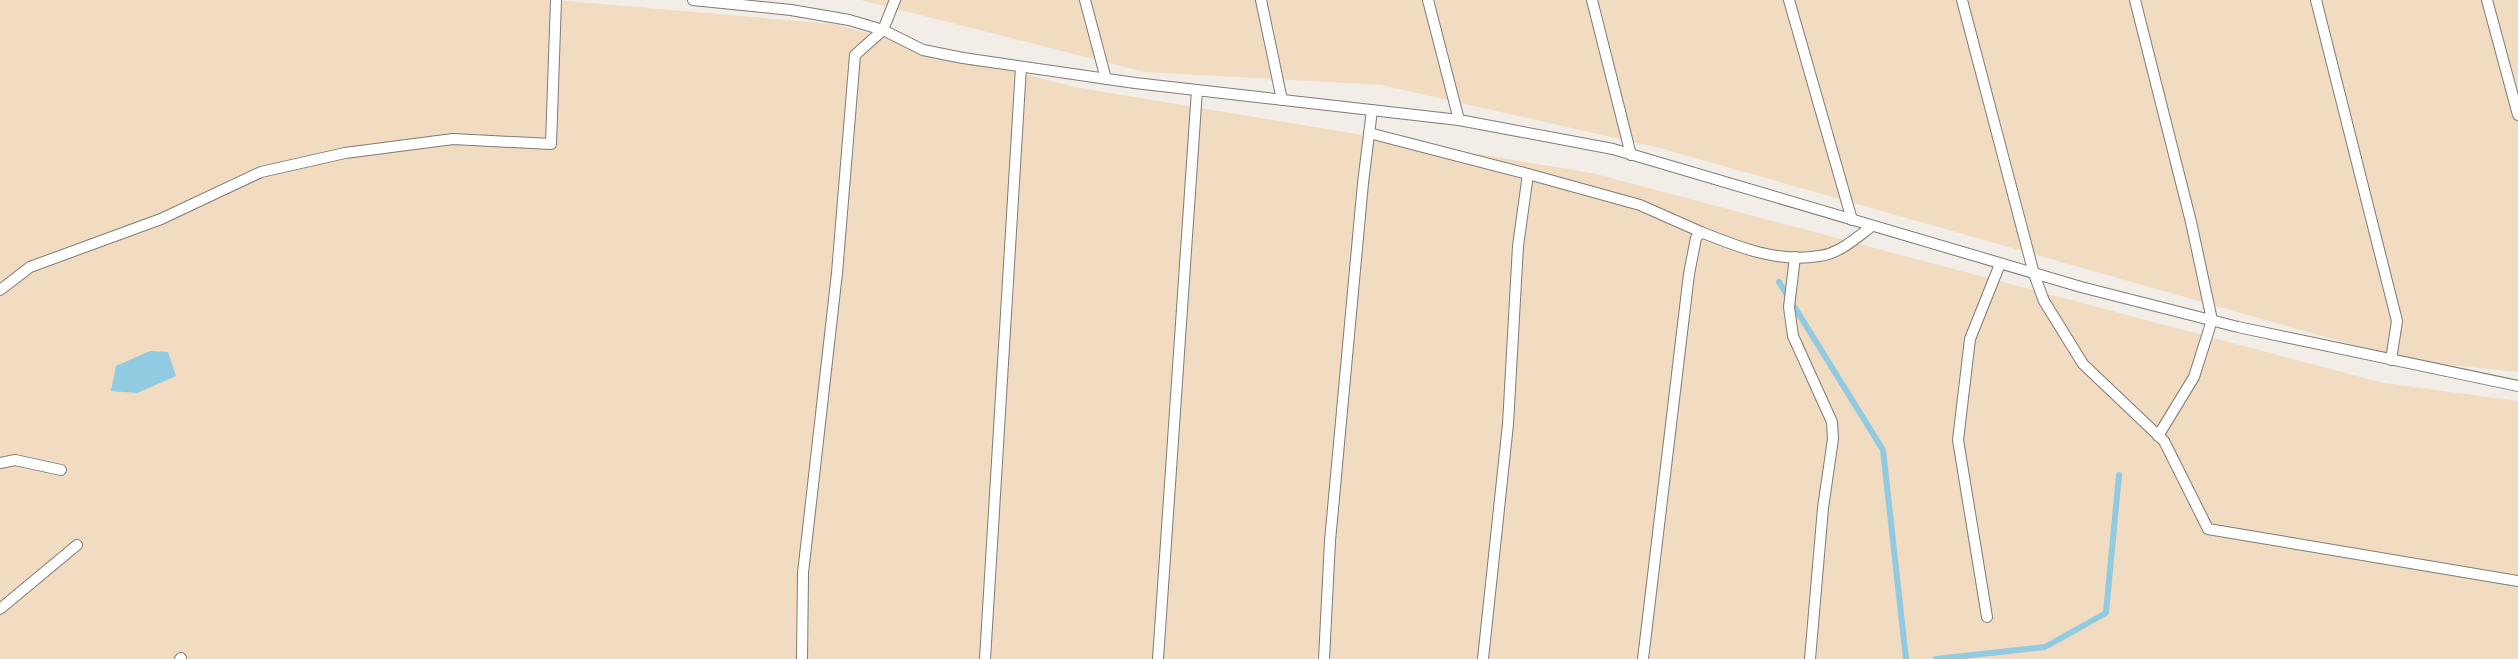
<svg xmlns="http://www.w3.org/2000/svg" width="2518" height="659" font-family="Mulish,sans-serif">
  <rect width="100%" height="100%" fill="#f2ede7"/>
  <g fill="#f1dbc1">
    <path d="M0,0H554L833,24L1074,87L1592,173L2383,383L2518,401V659H0Z"/>
    <path d="M861,0H2518V372L2410,361L1660,148L1382,85L1145,72Z"/>
  </g>
  <path fill="#90cbe2" d="M150,351L168,352L176,376L137,393L111,391L116,366Z"/>
  <g fill="none" stroke-linecap="round" stroke-linejoin="round">
    <g stroke="#90cbe2" stroke-width="6">
      <path d="M1779,282L1883,450L1906,659"/>
      <path d="M1936,659L2045,647L2106,613L2119,475"/>
    </g>
    <g stroke="#7f7b76" stroke-width="12">
      <g id="lane">
        <path d="M693,0L791,10L849,20L883,30L923,50L963,58L1135,83L1459,120L1613,149L2081,287L2238,327L2518,386"/>
        <path d="M1085,0L1106,79"/>
        <path d="M1261,0L1282,100"/>
        <path d="M1428,0L1459,120"/>
        <path d="M1592,0L1631,155"/>
        <path d="M1789,0L1852,220"/>
        <path d="M1962,0L2034,274L2044,301L2083,364L2164,441L2208,529L2518,581"/>
        <path d="M2135,0L2191,222L2212,320L2194,377L2158,436"/>
        <path d="M2316,0L2397,321L2391,360"/>
        <path d="M2487,0L2518,115"/>
        <path d="M1369,133L1528,174"/>
        <path d="M1795,257L1789,307L1793,336L1832,422L1833,439L1823,508L1810,659"/>
        <path d="M0,290L30,267L161,219L261,172L345,153L453,139L551,144L556,0"/>
        <path d="M0,463L15,460L61,470"/>
        <path d="M0,609L77,545"/>
        <path d="M1987,617L1958,440L1970,339L2000,264"/>
        <path d="M180,659L181,658"/>
        <path d="M802,659L803,573L837,273L855,55L883,30L895,0"/>
        <path d="M985,659L1021,67"/>
        <path d="M1158,659L1197,90"/>
        <path d="M1324,659L1330,541L1363,183L1372,110"/>
        <path d="M1483,659L1508,424L1518,246L1528,174L1640,205L1701,232"/>
        <path d="M1643,659L1689,274L1696,238L1701,232C1738,247 1778,263 1819,256C1839,254 1856,238 1872,226"/>
      </g>
    </g>
    <use href="#lane" stroke="#fff" stroke-width="10"/>
  </g>
</svg>
